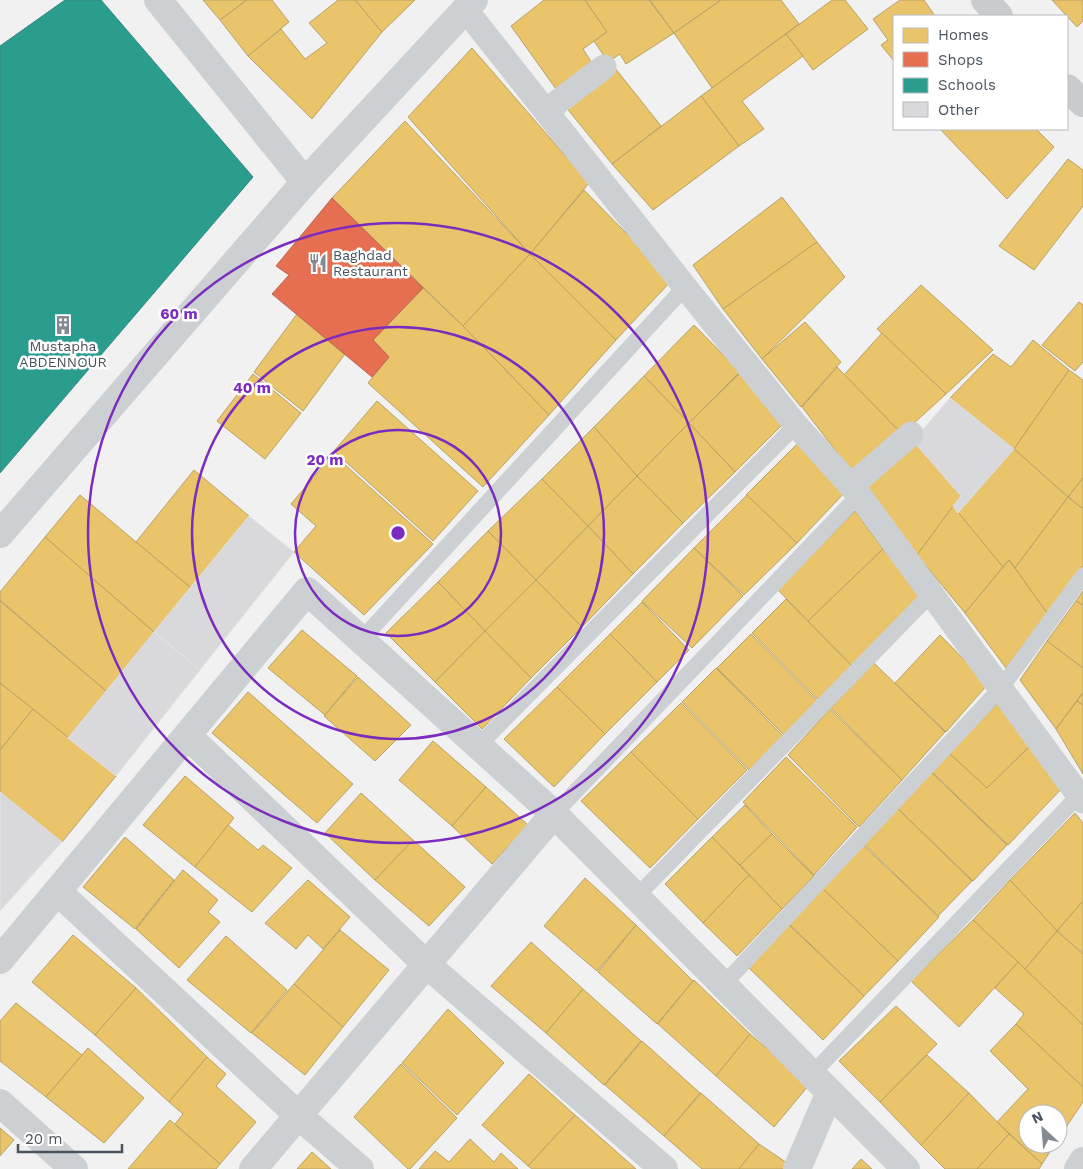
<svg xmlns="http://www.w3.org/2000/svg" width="1083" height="1169" font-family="'Work Sans',sans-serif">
  <rect width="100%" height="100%" fill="#f2f1f1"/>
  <g fill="#e9c46a" stroke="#b9a266">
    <path d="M203,0H247L220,20Z"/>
    <path d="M247,0H272L289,22L248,56L220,20Z"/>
    <path d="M338,0H355L382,32L312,119L248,56L281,29L305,59L327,43L309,23Z"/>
    <path d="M355,0H415L382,32Z"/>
    <path d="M544,0H585L607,32L583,49L592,63L556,89L511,26Z"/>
    <path d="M585,0H649L674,33L626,64L620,54L608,62L594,41L607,32Z"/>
    <path d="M650,0H721L674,33Z"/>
    <path d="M721,0H781L799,24L712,88L674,33Z"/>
    <path d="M832,0H845L868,29L813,70L786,34Z"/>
    <path d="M900,0H924L935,16H894V61L881,45L888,40L873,19Z"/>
    <path d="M1052,0H1083V21L1077,27Z"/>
    <path d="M786,34L803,56L742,101L764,129L739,146L701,96Z"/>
    <path d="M472,48L589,183L530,254L408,117Z"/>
    <path d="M615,68L661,126L612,164L565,106Z"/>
    <path d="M701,96L739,146L653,210L612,164Z"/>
    <path d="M405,121L530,254L463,326L332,198Z"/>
    <path d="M940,129H1036L1054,147L1007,199Z"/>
    <path d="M1068,159L1083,170V206L1034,270L999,246Z"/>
    <path d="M584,190L672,280L616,340L530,254Z"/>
    <path d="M782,197L817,242L723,309L693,265Z"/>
    <path d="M817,242L845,277L762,359L723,309Z"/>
    <path d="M530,254L616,340L549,415L463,326Z"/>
    <path d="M921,285L993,350L946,394L877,329Z"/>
    <path d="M423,288L463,326L549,415L483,487L368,383L389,357L373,340Z"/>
    <path d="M1079,302L1083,305V362L1075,371L1042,345Z"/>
    <path d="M297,314L345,354L303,411L254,372Z"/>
    <path d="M805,322L841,362L801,407L762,359Z"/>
    <path d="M694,325L740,372L689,423L644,376Z"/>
    <path d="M882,333L946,394L902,434L844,375Z"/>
    <path d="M1033,340L1069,370L1014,449L950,398L993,354L1011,367Z"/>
    <path d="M837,367L902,434L852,472L802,407Z"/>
    <path d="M1069,370L1083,380V478L1068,497L1014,449Z"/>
    <path d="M740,373L786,421L735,472L689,423Z"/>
    <path d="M253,374L301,413L265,459L217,421Z"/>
    <path d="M644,376L689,423L637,476L594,427Z"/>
    <path d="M377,401L478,491L433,541L334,451Z"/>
    <path d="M689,423L735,472L683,523L637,476Z"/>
    <path d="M594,427L637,476L588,526L542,479Z"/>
    <path d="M913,441L961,496L917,555L862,486Z"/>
    <path d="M799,442L847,490L797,543L746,495Z"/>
    <path d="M1014,449L1068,497L1015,568L1009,560L1003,567L958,513Z"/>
    <path d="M333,454L433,544L364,615L294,552L316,526L291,504Z"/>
    <path d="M194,470L249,516L191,588L136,542Z"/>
    <path d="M637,476L683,523L633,574L588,526Z"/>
    <path d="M1083,478V509L1068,497Z"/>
    <path d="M542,479L588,526L536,580L488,531Z"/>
    <path d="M80,495L191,588L154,632L45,537Z"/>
    <path d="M747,495L797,543L744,595L694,548Z"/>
    <path d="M1068,497L1083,509V566L1047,613L1015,568Z"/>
    <path d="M953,506L1003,567L965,613L917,555Z"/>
    <path d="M855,511L883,549L808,621L778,590Z"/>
    <path d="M588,526L633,574L582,627L536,580Z"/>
    <path d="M488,531L536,580L485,631L438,582Z"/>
    <path d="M45,537L154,632L106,691L0,600V592Z"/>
    <path d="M694,548L743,596L692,648L642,601Z"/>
    <path d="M883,549L921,595L853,667L808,621Z"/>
    <path d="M1009,560L1047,613L1006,668L965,613Z"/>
    <path d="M536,580L582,627L531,678L485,631Z"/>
    <path d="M438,582L485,631L435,682L386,633Z"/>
    <path d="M1083,591V605L1076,601Z"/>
    <path d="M786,599L853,667L819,701L752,633Z"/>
    <path d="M0,601L106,691L68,738L0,683Z"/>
    <path d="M1076,601L1083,605V668L1047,641Z"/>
    <path d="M642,602L689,650L657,682L610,634Z"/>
    <path d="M302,630L357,676L325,715L268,668Z"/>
    <path d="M485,631L531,678L482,729L435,682Z"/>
    <path d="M610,634L657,682L605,734L557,687Z"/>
    <path d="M751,634L818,702L784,735L717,668Z"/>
    <path d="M940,635L988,684L946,732L895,683Z"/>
    <path d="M1047,641L1083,668V692L1056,729L1020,680Z"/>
    <path d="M874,663L945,732L902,780L831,708Z"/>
    <path d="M716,668L783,736L749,770L682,702Z"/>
    <path d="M358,677L411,725L375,761L324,716Z"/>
    <path d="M0,683L33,709L0,750Z"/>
    <path d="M557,687L605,734L554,787L504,739Z"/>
    <path d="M248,692L353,784L317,823L212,733Z"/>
    <path d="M1083,693V705L1077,701Z"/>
    <path d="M1077,701L1083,705V774L1056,729Z"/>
    <path d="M681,703L747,770L698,819L631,752Z"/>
    <path d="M997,704L1032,744L987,788L949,753Z"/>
    <path d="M33,709L116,776L62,842L0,792V750Z"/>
    <path d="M830,709L902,780L859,827L788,755Z"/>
    <path d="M433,741L486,787L452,826L399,780Z"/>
    <path d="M1032,744L1065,785L1008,845L931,771L949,753L987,788Z"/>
    <path d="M631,752L698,819L650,868L581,801Z"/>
    <path d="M786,757L857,827L814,875L743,802Z"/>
    <path d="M931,772L1007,845L973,881L896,807Z"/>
    <path d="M185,776L234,818L195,867L143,825Z"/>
    <path d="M486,787L528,825L492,864L452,826Z"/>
    <path d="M361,793L413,840L375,880L325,833Z"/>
    <path d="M745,805L772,834L740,865L712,837Z"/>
    <path d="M896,807L972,881L938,916L862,842Z"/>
    <path d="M1075,813L1083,823V901L1057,931L1010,880Z"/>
    <path d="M228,825L258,850L263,845L292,868L252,912L195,867Z"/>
    <path d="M772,834L814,876L782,909L740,865Z"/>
    <path d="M125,837L174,880L135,929L83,887Z"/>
    <path d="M712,837L749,875L703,923L665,884Z"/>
    <path d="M413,840L465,887L429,926L375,880Z"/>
    <path d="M862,844L939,917L898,961L821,887Z"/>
    <path d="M183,870L218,900L208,912L220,922L179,968L136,929Z"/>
    <path d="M749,875L782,909L737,956L703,923Z"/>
    <path d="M585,878L636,925L597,971L544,926Z"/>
    <path d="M308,880L350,917L323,949L308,935L296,949L265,923Z"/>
    <path d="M1010,880L1057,931L1025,969L973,920Z"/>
    <path d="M821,887L898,961L864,996L787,922Z"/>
    <path d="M1083,901V954L1057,931Z"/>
    <path d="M973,920L1018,962L959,1027L911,981Z"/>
    <path d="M787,923L864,996L823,1040L747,966Z"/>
    <path d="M636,925L693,981L657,1024L598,972Z"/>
    <path d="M340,930L389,970L343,1027L294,984Z"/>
    <path d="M1057,931L1083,954V1025L1025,969Z"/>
    <path d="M73,935L136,988L95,1035L32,982Z"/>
    <path d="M226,936L287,990L251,1033L187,980Z"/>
    <path d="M531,942L583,989L546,1033L491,986Z"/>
    <path d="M1018,962L1083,1025V1087L1016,1024L1024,1014L995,988Z"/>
    <path d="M694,980L750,1034L716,1076L658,1024Z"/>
    <path d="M294,984L343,1027L305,1075L252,1033Z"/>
    <path d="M136,988L207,1057L169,1102L95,1035Z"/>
    <path d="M583,989L641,1041L604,1085L546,1033Z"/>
    <path d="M16,1003L82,1055L46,1097L0,1061V1021Z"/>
    <path d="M896,1006L937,1044L880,1102L839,1061Z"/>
    <path d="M448,1009L504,1063L457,1115L402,1063Z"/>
    <path d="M1016,1024L1083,1087V1102L1058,1139V1114H1028V1144H1055L1042,1164L997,1122L1028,1089L990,1051Z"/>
    <path d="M750,1034L809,1085L774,1127L716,1076Z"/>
    <path d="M642,1041L700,1093L664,1136L605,1085Z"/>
    <path d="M88,1048L144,1098L104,1143L46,1097Z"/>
    <path d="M927,1055L969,1093L921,1145L880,1102Z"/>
    <path d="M207,1057L226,1074L216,1086L256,1122L220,1164L175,1124L183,1114L169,1102Z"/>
    <path d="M401,1064L457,1118L410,1169H408L354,1117Z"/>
    <path d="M529,1074L575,1115L528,1166L482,1125Z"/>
    <path d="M701,1093L759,1144L739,1169H702L664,1136Z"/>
    <path d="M969,1093L1009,1134L977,1169H945L921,1145Z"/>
    <path d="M575,1115L636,1169H532L528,1166Z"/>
    <path d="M170,1120L220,1164L216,1169H128Z"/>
    <path d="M0,1128L14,1140L0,1156Z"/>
    <path d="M1009,1134L1042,1164L1039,1169H977Z"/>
    <path d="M470,1139L494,1162L501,1153L518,1169H419L435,1151L449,1162Z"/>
    <path d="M759,1144L790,1165L789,1169H739Z"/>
    <path d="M312,1152L331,1169H297Z"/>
    <path d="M861,1159L872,1169H852Z"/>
  </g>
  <path fill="#e76f51" stroke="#b86755" d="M332,198L423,288L373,340L389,357L372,377L272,294L289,275L276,266Z"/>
  <path fill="#2a9d8f" stroke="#338780" d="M65,0H101L253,177L0,473V46Z"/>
  <g fill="#d9d9db" stroke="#e3e3e4">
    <path d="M950,398L1014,449L958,513L953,506L961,496L913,441Z"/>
    <path d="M249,516L294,552L200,670L154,632Z"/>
    <path d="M154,632L200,670L116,776L68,738Z"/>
    <path d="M0,792L62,842L0,911Z"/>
  </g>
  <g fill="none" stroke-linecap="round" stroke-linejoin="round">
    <g stroke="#cdd0d2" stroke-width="16">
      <path d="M361,640L685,287"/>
      <path d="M478,746L796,425"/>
      <path d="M554,814L859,495"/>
      <path d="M636,897L931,594"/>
      <path d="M723,985L1001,688L1083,576"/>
      <path d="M812,1074L1083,791"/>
    </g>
    <g stroke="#cdd0d2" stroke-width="25">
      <path d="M465,9L685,287L796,425L859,495L1083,801"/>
      <path d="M546,111L604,67"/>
      <path d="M851,486L911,434"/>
    </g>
    <g stroke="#cdd0d2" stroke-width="28">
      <path d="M158,0L305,182"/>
      <path d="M0,534L305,182L474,0"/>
      <path d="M188,736L426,964L664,1169"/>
      <path d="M58,892L298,1115L360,1169"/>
      <path d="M0,960L307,591L554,814L906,1169"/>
      <path d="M0,1103L74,1169"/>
      <path d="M253,1169L554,814"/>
      <path d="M797,1169L830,1092"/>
      <path d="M1078,1169L1083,1161"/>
    </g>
    <g stroke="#c9cccf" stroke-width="28">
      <path d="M985,0L999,16"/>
      <path d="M1067,88L1083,103"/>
    </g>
  </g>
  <g fill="none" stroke="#7b2cbf" stroke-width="2.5">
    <circle cx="398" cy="533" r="103"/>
    <circle cx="398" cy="533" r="206"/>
    <circle cx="398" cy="533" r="310"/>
  </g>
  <defs>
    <g id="restaurant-bare" transform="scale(1.5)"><path d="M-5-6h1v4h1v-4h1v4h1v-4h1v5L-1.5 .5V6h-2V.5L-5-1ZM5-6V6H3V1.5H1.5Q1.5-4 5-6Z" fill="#848a91" stroke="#fff" stroke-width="2.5" paint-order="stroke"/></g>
    <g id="building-bare" transform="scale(1.5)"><path d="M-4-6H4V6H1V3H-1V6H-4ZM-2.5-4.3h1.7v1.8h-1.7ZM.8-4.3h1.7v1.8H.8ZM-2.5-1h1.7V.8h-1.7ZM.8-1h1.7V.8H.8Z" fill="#848a91" stroke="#fff" stroke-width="2.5" paint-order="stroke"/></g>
  </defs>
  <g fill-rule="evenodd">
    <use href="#restaurant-bare" x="318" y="263"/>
    <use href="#building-bare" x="63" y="325"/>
  </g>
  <g text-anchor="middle" stroke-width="5" stroke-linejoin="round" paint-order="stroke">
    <g font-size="14" fill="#49535d" stroke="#fff" text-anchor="start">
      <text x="333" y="260">Baghdad<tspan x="333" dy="16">Restaurant</tspan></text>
      <text x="63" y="351" text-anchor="middle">Mustapha<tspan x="63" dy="16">ABDENNOUR</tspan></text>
    </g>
  </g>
  <circle cx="398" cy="533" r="8" fill="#7b2cbf" stroke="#fff" stroke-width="2.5"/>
  <g font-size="15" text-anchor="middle" font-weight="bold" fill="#7b2cbf" stroke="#fff" stroke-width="5" stroke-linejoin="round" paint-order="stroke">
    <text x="179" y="319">60 m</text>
    <text x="252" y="393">40 m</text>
    <text x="325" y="465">20 m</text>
  </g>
  <rect x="893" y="15" width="175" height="115" fill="#ffffff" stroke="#b6babe"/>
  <rect x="903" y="28" width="25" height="15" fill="#e9c46a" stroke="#b6babe"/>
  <text x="938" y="40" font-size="15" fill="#49535d">Homes</text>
  <rect x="903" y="52" width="25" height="15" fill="#e76f51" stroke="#b6babe"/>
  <text x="938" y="65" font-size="15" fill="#49535d">Shops</text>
  <rect x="903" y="78" width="25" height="15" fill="#2a9d8f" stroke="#b6babe"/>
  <text x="938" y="90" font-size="15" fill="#49535d">Schools</text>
  <rect x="903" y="102" width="25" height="15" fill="#d9d9db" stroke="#b6babe"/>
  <text x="938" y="115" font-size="15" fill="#49535d">Other</text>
  <g transform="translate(1043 1129) rotate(334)"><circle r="24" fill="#ffffff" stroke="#b6babe"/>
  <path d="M0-4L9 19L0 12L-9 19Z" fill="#848a91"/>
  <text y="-8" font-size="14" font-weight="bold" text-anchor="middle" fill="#49535d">N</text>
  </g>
  <path d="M18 1144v8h104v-8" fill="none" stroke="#49535d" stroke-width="2.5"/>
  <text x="25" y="1144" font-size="15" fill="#49535d" stroke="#ffffff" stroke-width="4" paint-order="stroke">20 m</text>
</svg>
